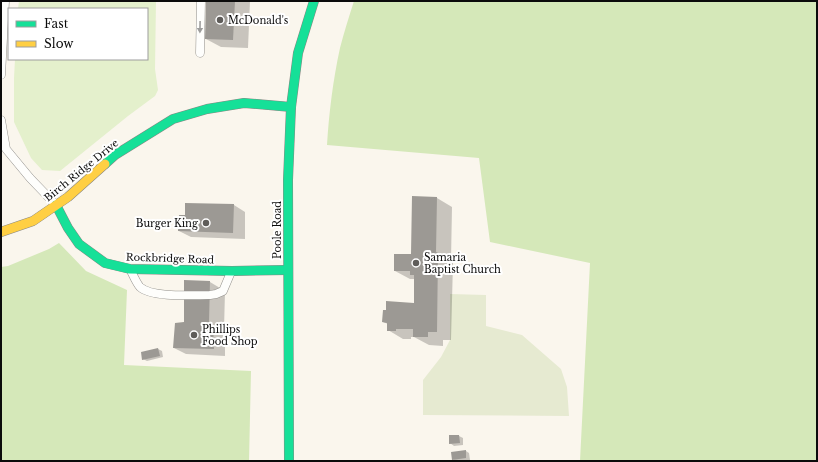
<svg xmlns="http://www.w3.org/2000/svg" width="818" height="462" font-family="'Libre Baskerville',serif">
  <rect width="100%" height="100%" fill="#faf6ed"/>
  <path fill="#e4f0cc" d="M19,1H156L155,69L158,90L155,96L128,116L60,171L42,170L31,158L14,122V78L15,59H147V9H18Z"/>
  <g fill="#d5e8b9">
    <path d="M354,1H817V461H580L590,263L490,242L479,158L327,145C329,113 333,80 340,48C344,32 349,17 354,1Z"/>
    <path d="M59,243L86,271L127,290L124,365L251,371L249,461H1V267L8,266L49,249Z"/>
  </g>
  <path fill="#e6ead1" d="M450,294L486,295V326L522,335L561,369L567,387L569,416L423,415V380L441,357L450,340Z"/>
  <g fill="#0003">
    <path d="M207,1H250L248,48L221,47L206,39Z"/>
    <path d="M437,198L452,207L451,261L453,262L451,340H443V346L429,345L414,337H411V339H403L388,330V324L383,322L415,304V279H410L395,271L412,255Z"/>
    <path d="M234,205L245,212V239L191,237L179,231Z"/>
    <path d="M210,282L225,291L224,330H225V356L186,354L174,348Z"/>
    <path d="M158,349L162,351L163,357L147,361L143,359Z"/>
    <path d="M459,436L463,438V445L454,446L450,443Z"/>
    <path d="M466,451L469,453L470,460L456,461L453,459Z"/>
  </g>
  <g fill="#9c9994">
    <path d="M206,1H235L233,40L205,39Z"/>
    <path d="M412,196L437,197L436,252L438,253L437,332H428V337H413V329H396V331H387V323L382,322L383,310H386V301L414,303V275H410V271H394V254H411Z"/>
    <path d="M185,203L234,204L233,233L178,231L179,215H185Z"/>
    <path d="M184,280L210,281L209,323H213L214,349L173,348L175,323L184,322Z"/>
    <path d="M158,348L160,356L142,360L141,352Z"/>
    <path d="M449,435H459L460,443L449,444Z"/>
    <path d="M466,450V458L452,460L451,452Z"/>
  </g>
  <g fill="none" stroke-linecap="round" stroke-linejoin="round">
    <g stroke="#93918d" stroke-width="9">
      <g id="lane">
        <path d="M200,53L201,1"/>
        <path d="M1,75L5,1"/>
        <path d="M1,120L6,149L30,178L55,204"/>
        <path d="M131,271C133,275 137,284 140,287C152,298 193,295 210,295L216,294L223,291L231,272"/>
      </g>
    </g>
    <g stroke="#898783" stroke-width="10">
      <g id="fast">
        <path d="M105,164L115,155L173,119L207,109L244,103L291,107"/>
        <path d="M56,205L68,228L79,244L105,263L130,269L232,271L288,270"/>
        <path d="M289,461L288,180L291,107L298,53L314,1"/>
      </g>
    </g>
    <g stroke="#898783" stroke-width="10">
      <path id="slow" d="M1,232L33,221L68,197L105,164"/>
    </g>
    <use href="#lane" stroke="#fefefc" stroke-width="8"/>
    <use href="#fast" stroke="#16e098" stroke-width="9"/>
    <use href="#slow" stroke="#ffcf43" stroke-width="9"/>
  </g>
  <defs><path id="oneway-solid" d="M-6-.8H1V-3.2L6.5 0L1 3.2V.8H-6Z"/></defs>
  <use fill="#9d9d9c" href="#oneway-solid" transform="translate(200 27) rotate(91)"/>
  <g fill="#5f5d5a" stroke="#fff" stroke-width="1.5">
    <circle cx="220" cy="20" r="4"/>
    <circle cx="206" cy="223" r="4"/>
    <circle cx="416" cy="263" r="4"/>
    <circle cx="194" cy="335" r="4"/>
  </g>
  <g text-anchor="middle" stroke-width="4" stroke-linejoin="round" paint-order="stroke">
    <g font-size="10" fill="#0b0b0b" stroke="#fff" text-anchor="start">
      <text x="228" y="24">McDonald's</text>
      <text x="198" y="227" text-anchor="end">Burger King</text>
      <text x="424" y="261">Samaria<tspan x="424" dy="12">Baptist Church</tspan></text>
      <text x="202" y="333">Phillips<tspan x="202" dy="12">Food Shop</tspan></text>
    </g>
    <g font-size="10" fill="#0b0b0b" stroke="#fff">
      <text transform="translate(81 170) rotate(-39)" y="4">Birch Ridge Drive</text>
      <text transform="translate(277 230) rotate(-90)" y="4">Poole Road</text>
      <text transform="translate(170 258) rotate(2)" y="4">Rockbridge Road</text>
    </g>
  </g>
  <rect width="818" height="462" fill="none" stroke="#0b0b0b" stroke-width="4"/>
  <rect x="8" y="8" width="140" height="52" fill="#ffffff" stroke="#9d9d9d"/>
  <rect x="16" y="21" width="20" height="6" fill="#16e098" stroke="#9d9d9d"/>
  <text x="44" y="28" font-size="12" fill="#0b0b0b">Fast</text>
  <rect x="16" y="41" width="20" height="6" fill="#ffcf43" stroke="#9d9d9d"/>
  <text x="44" y="48" font-size="12" fill="#0b0b0b">Slow</text>
</svg>
